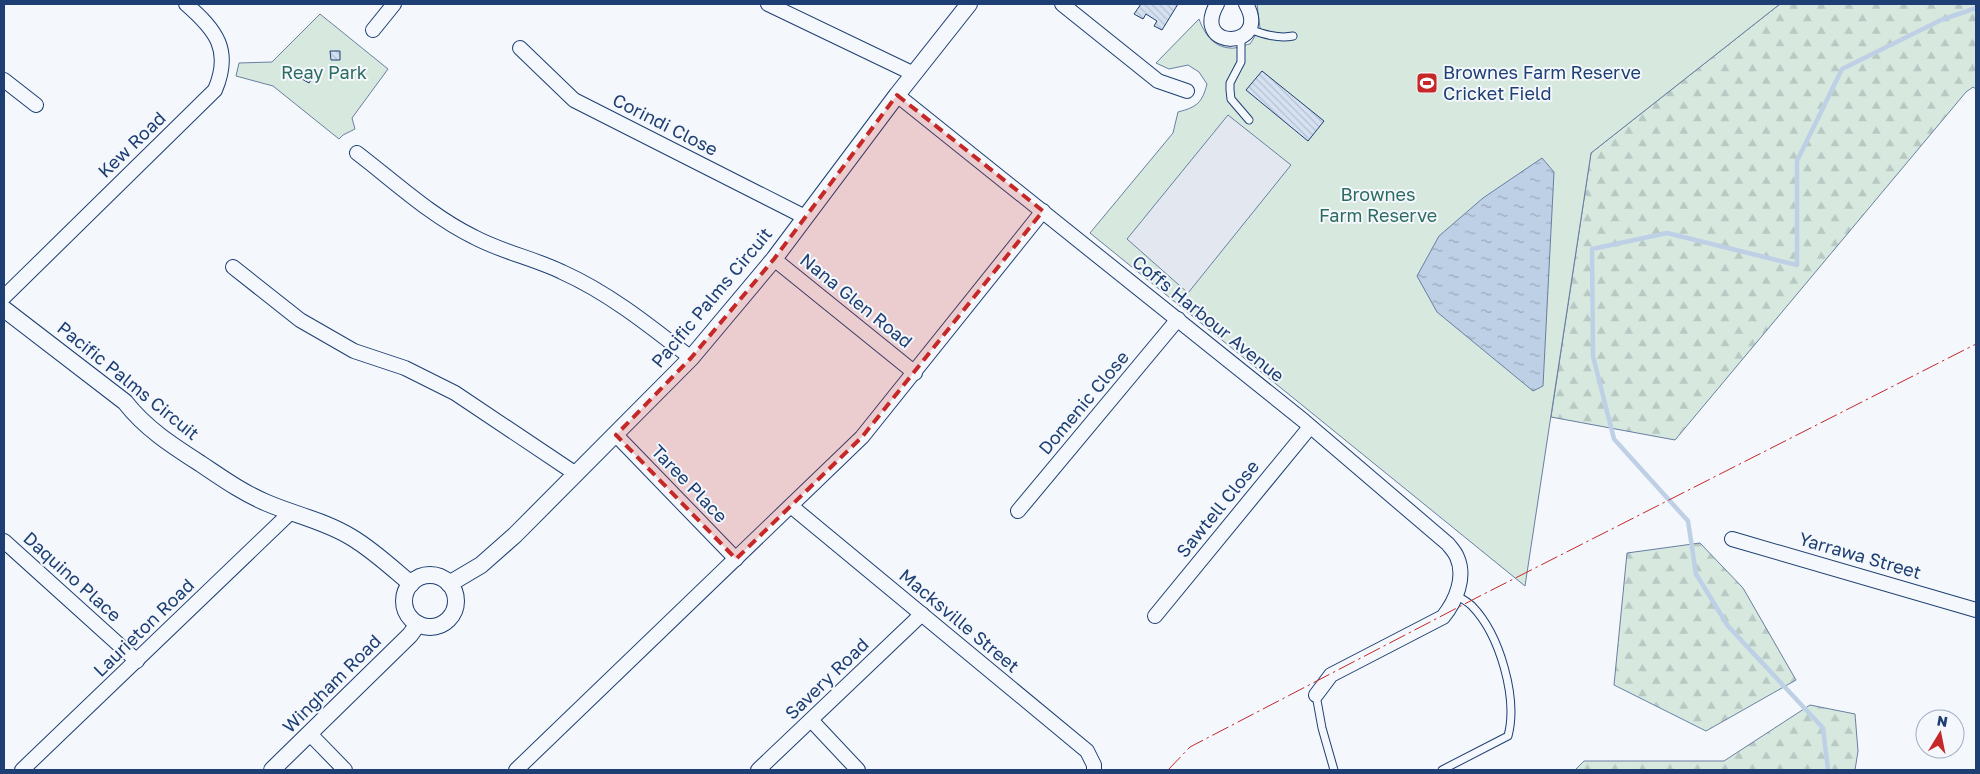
<svg xmlns="http://www.w3.org/2000/svg" width="1980" height="774" font-family="'Golos Text',sans-serif">
  <style>
    .forest { fill: url(#forest-firs); stroke: #687fa3 }
    .park { fill: #d7e8df; stroke: #687fa3 }
    .parking { fill: #e3e8f0; stroke: #687fa3 }
    .water { fill: url(#water-ripples); stroke: #687fa3 }
    .lines { fill: none; stroke-linecap: round; stroke-linejoin: round }
    .stream { stroke: #bed0e5; stroke-width: 4.5 }
    .building { fill: url(#building-back-hatch); stroke: #1d3f73 }
    .service-casing { stroke: #1d3f73; stroke-width: 9 }
    .minor-casing { stroke: #1d3f73; stroke-width: 16 }
    .tertiary-casing { stroke: #1d3f73; stroke-width: 18 }
    .service { stroke: #f4f7fb; stroke-width: 7 }
    .minor { stroke: #f4f7fb; stroke-width: 14 }
    .tertiary { stroke: #f4f7fb; stroke-width: 16 }
    .power { stroke: #c62828; stroke-width: 1; stroke-dasharray: 18 4 2.5 4; stroke-linecap: butt }
    .marked { fill: #c62828; fill-opacity: 0.2; stroke: #c62828; stroke-width: 4; stroke-dasharray: 10 6; stroke-linejoin: round }
    .labels { text-anchor: middle; stroke-width: 4; stroke-linejoin: round; paint-order: stroke }
    .park-label { font-size: 18px; fill: #2c6c60; stroke: #f4f7fb }
    .poi-label { font-size: 18px; fill: #1d3f73; stroke: #f4f7fb; text-anchor: start }
    .street-label { font-size: 18px; fill: #1d3f73; stroke: #f4f7fb }
  </style>
  <defs>
    <pattern id="forest-firs" width="22" height="20" patternUnits="userSpaceOnUse" patternTransform="scale(1.25)"><rect width="22" height="20" fill="#d7e8df"/><path d="M5 1l3.5 6h-7zM16 11l3.5 6h-7z" fill="#b8c8c3"/></pattern>
    <pattern id="water-ripples" width="26" height="14" patternUnits="userSpaceOnUse" patternTransform="scale(1.25)"><rect width="26" height="14" fill="#bed0e5"/><path d="M2 4q2-2 4 0t4 0M15 11q2-2 4 0t4 0" fill="none" stroke="#9aaabe"/></pattern>
    <pattern id="building-back-hatch" width="6" height="6" patternUnits="userSpaceOnUse" patternTransform="scale(1.25)"><rect width="6" height="6" fill="#d5e0f0"/><path d="M-1 5l2 2M0 0l6 6M5-1l2 2" fill="none" stroke="#b6c1d1"/></pattern>
  </defs>
  <rect width="100%" height="100%" fill="#f4f7fb"/>
  <g class="forest">
    <path d="M1780 4H1976V89L1973 87 1966 92 1675 440 1551 417 1591 153Z"/>
    <path d="M1700 543 1743 588 1796 680 1706 731 1614 685 1627 553Z"/>
    <path d="M1810 705 1855 714 1858 751 1855 770H1575L1584 761H1724Z"/>
  </g>
  <g class="park">
    <path d="M1257 4H1780L1591 153 1525 586 1090 233 1173 133 1178 112C1197 107 1202 103 1207 84L1199 72 1188 65 1169 69 1156 63 1199 19C1204 33 1213 47 1230 48 1236 49 1244 45 1250 44L1260 28Z"/>
    <path d="M320 14 388 69 352 118 355 129 343 135 339 139 273 86 236 76 239 63 272 62Z"/>
  </g>
  <path class="parking" d="M1228 115 1291 165 1188 293 1127 239Z"/>
  <path class="water" d="M1542 158 1554 172 1543 386 1533 391 1437 312 1417 276 1439 236 1483 198Z"/>
  <g class="lines">
    <path class="stream" d="M1828 770 1823 728 1728 626 1696 574 1688 521 1614 439 1593 356 1592 249 1667 233 1797 265V161L1842 69 1941 20 1976 8"/>
  </g>
  <g class="building">
    <path d="M1141 4H1178L1162 30 1154 26 1157 21 1146 14 1143 19 1134 14Z"/>
    <path d="M330 51H340V60H331Z"/>
    <path d="M307 70 314 75 309 83 302 79Z"/>
    <path d="M1262 71 1324 121 1308 141 1246 90Z"/>
  </g>
  <g class="lines">
    <g class="service-casing">
      <g id="service">
        <path d="M1249 29C1263 34 1278 39 1293 36"/>
        <path d="M1241 38V62L1230 83V90L1231 99 1249 120"/>
        <path d="M1316 695 1322 728 1334 770"/>
        <path d="M1442 770 1508 736C1518 698 1500 635 1472 606 1468 602 1461 598 1456 595"/>
      </g>
    </g>
    <g class="minor-casing">
      <g id="minor">
        <path d="M768 4 914 74"/>
        <path d="M1062 4 1158 81 1187 91"/>
        <path d="M1217 4C1190 51 1272 50 1246 4"/>
        <path d="M373 30 394 4"/>
        <path d="M520 48 574 100 805 217"/>
        <path d="M4 80 36 105"/>
        <path d="M897 95 1304 421 1448 544C1451 548 1455 552 1457 557 1466 577 1456 601 1443 617L1331 675 1316 695"/>
        <path d="M357 153C395 182 431 216 474 237 502 252 533 258 562 272 609 293 650 326 691 358"/>
        <path d="M774 259 915 373"/>
        <path d="M233 267 300 320 354 351 405 368 455 393 576 474"/>
        <path d="M4 297 215 90C232 50 216 30 186 4"/>
        <path d="M616 435 736 559"/>
        <path d="M791 506 1087 751 1094 765V770"/>
        <path d="M1018 511 1178 319"/>
        <path d="M1732 539 1976 610"/>
        <path d="M4 541 137 661"/>
        <path d="M1155 616 1310 427"/>
        <path d="M811 720 858 770"/>
        <path d="M310 734 345 770"/>
        <path d="M22 770 291 512"/>
        <path d="M516 770 862 437 1043 211"/>
        <path d="M758 770 922 614"/>
      </g>
    </g>
    <g class="tertiary-casing">
      <g id="tertiary">
        <path d="M4 309 125 402C146 429 173 446 201 464 222 478 243 493 267 503 295 515 325 521 351 537 373 550 392 568 411 584"/>
        <circle cx="430" cy="601" r="26"/>
        <path d="M449 584 481 565 515 535 691 358 774 259 897 95 969 4"/>
        <path d="M272 770 410 635 418 624"/>
      </g>
    </g>
    <use href="#service" class="service"/>
    <use href="#minor" class="minor"/>
    <use href="#tertiary" class="tertiary"/>
    <path class="power" d="M1168 770 1190 747 1478 597 1976 344"/>
  </g>
  <path class="marked" d="M897 95 1043 211 862 437 736 559 616 435 691 358 774 259Z"/>
  <defs>
    <g id="stadium-square" transform="scale(1.125)"><rect x="-9" y="-9" width="18" height="18" rx="4" fill="#c62828" stroke="#f4f7fb"/><path d="M0-5a6.5 5 0 1 0 0 10a6.5 5 0 1 0 0-10ZM-3.5-1.8h7v3.6h-7Z" fill="#fff"/></g>
  </defs>
  <g fill-rule="evenodd">
    <use href="#stadium-square" x="1427" y="83"/>
  </g>
  <g class="labels">
    <g class="park-label">
      <text x="324" y="79">Reay Park</text>
      <text x="1378" y="201">Brownes<tspan x="1378" dy="21">Farm Reserve</tspan></text>
    </g>
    <g class="poi-label">
      <text x="1443" y="79">Brownes Farm Reserve<tspan x="1443" dy="21">Cricket Field</tspan></text>
    </g>
    <g class="street-label">
      <text transform="translate(665 125) rotate(27)" y="6">Corindi Close</text>
      <text transform="translate(132 145) rotate(-44)" y="6">Kew Road</text>
      <text transform="translate(712 298) rotate(-50)" y="6">Pacific Palms Circuit</text>
      <text transform="translate(856 301) rotate(39)" y="6">Nana Glen Road</text>
      <text transform="translate(1208 319) rotate(39)" y="6">Coffs Harbour Avenue</text>
      <text transform="translate(128 381) rotate(39)" y="6">Pacific Palms Circuit</text>
      <text transform="translate(1084 403) rotate(-50)" y="6">Domenic Close</text>
      <text transform="translate(689 484) rotate(46)" y="6">Taree Place</text>
      <text transform="translate(1218 509) rotate(-51)" y="6">Sawtell Close</text>
      <text transform="translate(1860 556) rotate(16)" y="6">Yarrawa Street</text>
      <text transform="translate(72 577) rotate(42)" y="6">Daquino Place</text>
      <text transform="translate(959 621) rotate(40)" y="6">Macksville Street</text>
      <text transform="translate(144 628) rotate(-44)" y="6">Laurieton Road</text>
      <text transform="translate(827 679) rotate(-44)" y="6">Savery Road</text>
      <text transform="translate(332 684) rotate(-45)" y="6">Wingham Road</text>
    </g>
  </g>
  <rect width="1980" height="774" fill="none" stroke="#1d3f73" stroke-width="10"/>
  <g transform="translate(1940 734) rotate(10)"><circle r="24" fill="#f4f7fb" stroke="#9eadc5"/>
  <path d="M0-4L9 19L0 12L-9 19Z" fill="#c62828"/>
  <text y="-8" font-size="14" font-weight="bold" text-anchor="middle" fill="#1d3f73">N</text>
  </g>
</svg>
